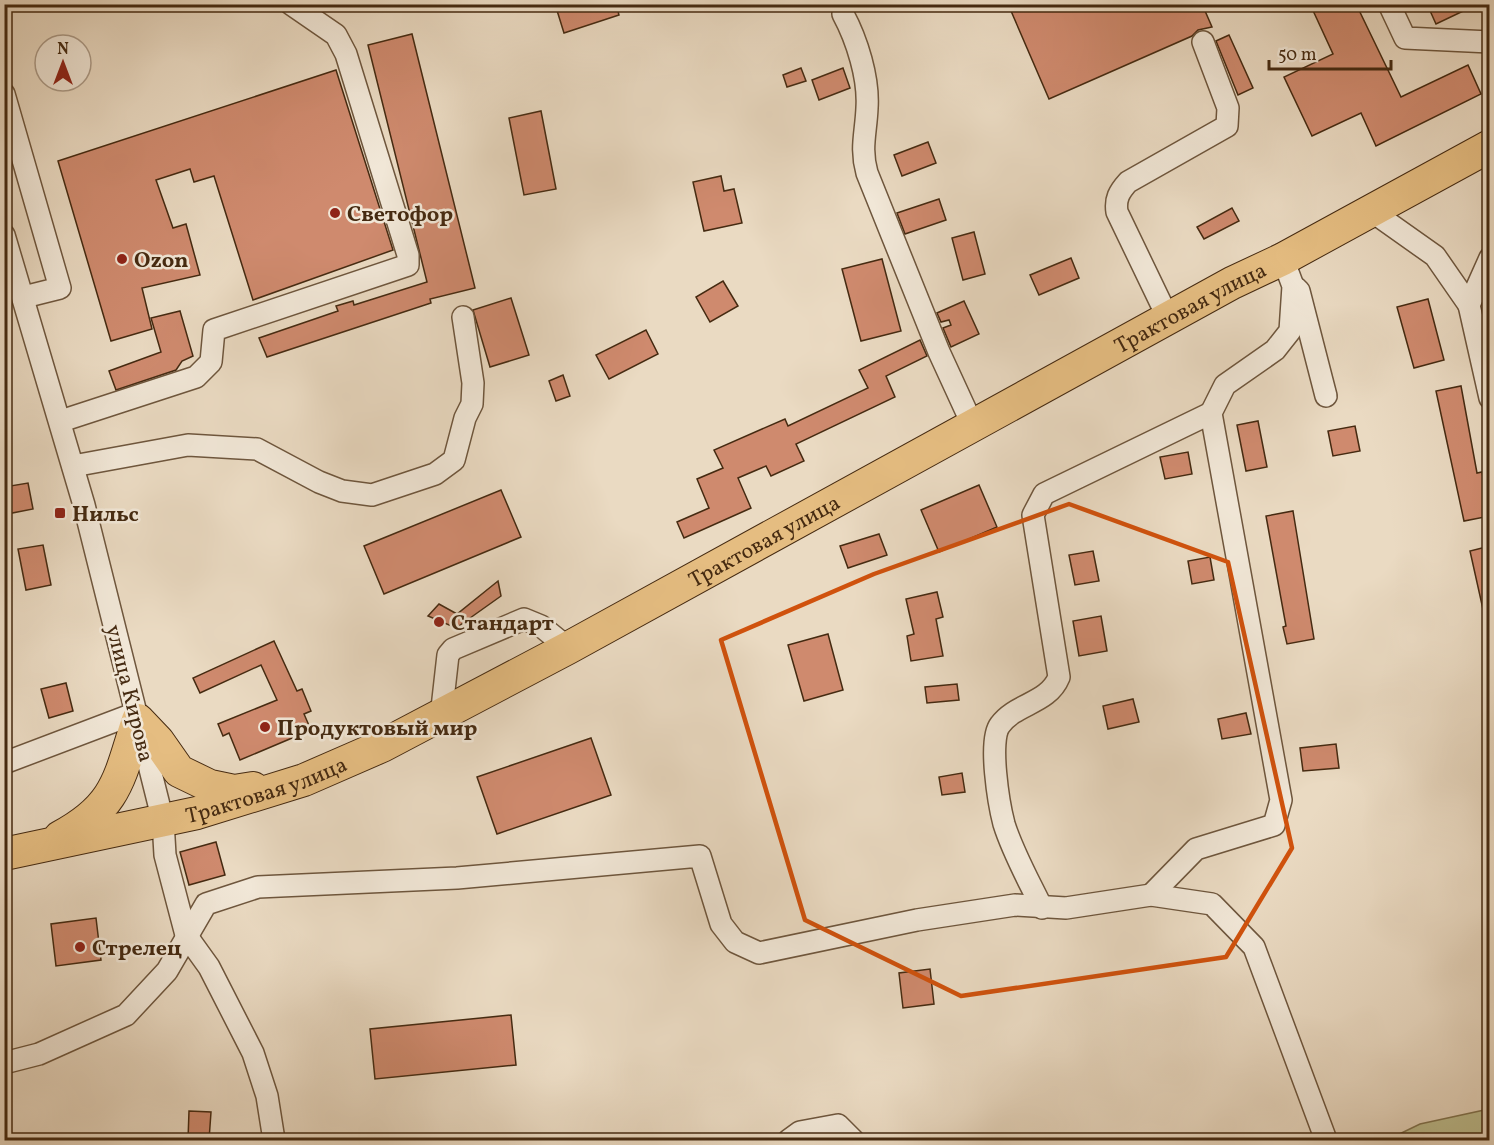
<svg xmlns="http://www.w3.org/2000/svg" width="1494" height="1145" font-family="Vollkorn,serif">
  <style>
    .green { fill: #bdbe8f; stroke: #817450; stroke-width: 1.5 }
    .building { fill: #cf8a6e; stroke: #452a11; stroke-width: 1.5 }
    .lines { fill: none; stroke-linecap: round; stroke-linejoin: round }
    .minor-casing { stroke: #6e563d; stroke-width: 24 }
    .highway-casing { stroke: #452a11; stroke-width: 34 }
    .minor { stroke: #f1e7d7; stroke-width: 21 }
    .highway { stroke: #e5bd81; stroke-width: 32 }
    .marked { fill: none; stroke: #d0520d; stroke-width: 4.5; stroke-linejoin: round }
    .poi-dot { fill: #8f2418; stroke: #f1e7d7; stroke-width: 2 }
    .labels { text-anchor: middle; stroke-width: 5; stroke-linejoin: round; paint-order: stroke }
    .poi-label { font-size: 22px; font-weight: bold; fill: #452a11; stroke: #f1e7d7; text-anchor: start }
    .street-label { font-size: 22px; fill: #452a11; stroke: #f1e7d7 }
  </style>
  <rect width="100%" height="100%" fill="#eadac2"/>
  <filter id="stains"><feTurbulence type="fractalNoise" baseFrequency=".00333" numOctaves="4"/><feColorMatrix values="0 0 0 0 .2 0 0 0 0 .09 0 0 0 0 .02 0 0 0 .5 -.17"/></filter>
  <radialGradient id="worn" r=".72"><stop offset=".6" stop-color="#630" stop-opacity="0"/><stop offset="1" stop-color="#630" stop-opacity=".3"/></radialGradient>
  <path class="green" d="M1489 1109V1140H1387L1420 1124Z"/>
  <g class="building">
    <path d="M555 4H616L619 15 564 33Z"/>
    <path d="M1008 4H1202L1212 27 1198 30 1192 36 1049 99Z"/>
    <path d="M1310 4H1356L1401 97 1468 65 1481 94 1376 146 1361 113 1312 136 1284 77 1333 54Z"/>
    <path d="M1427 4H1478L1436 24Z"/>
    <path d="M412 34 475 288 430 299 431 303 267 357 259 338 338 311 336 306 353 301 354 305 427 282 368 45Z"/>
    <path d="M1229 35 1253 88 1238 95 1216 41Z"/>
    <path d="M801 68 806 81 787 87 783 75Z"/>
    <path d="M843 68 850 88 819 100 812 80Z"/>
    <path d="M336 70 393 250 253 300 214 176 194 182 190 169 156 180 173 228 186 224 200 275 142 288 152 329 111 341 58 161Z"/>
    <path d="M541 111 556 189 524 195 509 118Z"/>
    <path d="M928 142 936 163 902 176 894 155Z"/>
    <path d="M721 176 724 191 734 189 742 223 704 231 693 182Z"/>
    <path d="M939 199 946 220 905 234 897 213Z"/>
    <path d="M1232 208 1239 221 1204 239 1197 227Z"/>
    <path d="M974 232 985 274 963 280 952 238Z"/>
    <path d="M1071 258 1079 278 1039 295 1030 275Z"/>
    <path d="M882 259 901 331 861 341 842 269Z"/>
    <path d="M723 281 738 306 710 322 696 297Z"/>
    <path d="M511 298 529 355 490 367 473 310Z"/>
    <path d="M1428 299 1444 360 1414 368 1397 307Z"/>
    <path d="M964 301 979 334 951 347 943 328 951 325 949 320 941 322 937 313Z"/>
    <path d="M180 311 193 356 182 361 176 370 116 390 109 371 161 352 151 318Z"/>
    <path d="M646 330 658 354 609 379 596 355Z"/>
    <path d="M920 340 927 356 886 376 895 397 796 444 804 461 771 476 766 466 738 478 751 508 684 538 677 522 709 508 697 479 723 468 714 450 785 419 788 426 868 388 859 370Z"/>
    <path d="M563 375 570 396 556 401 549 381Z"/>
    <path d="M1461 386 1477 473 1482 472 1490 513V516L1464 521 1436 391Z"/>
    <path d="M1258 421 1267 467 1246 471 1237 425Z"/>
    <path d="M1355 426 1360 451 1333 456 1328 431Z"/>
    <path d="M1188 452 1192 474 1165 479 1160 457Z"/>
    <path d="M28 483 33 509 7 514 4 487Z"/>
    <path d="M979 485 997 527 939 552 921 510Z"/>
    <path d="M501 490 521 537 384 594 364 546Z"/>
    <path d="M1293 511 1314 639 1287 644 1283 627 1286 626 1266 516Z"/>
    <path d="M879 534 887 555 848 568 840 546Z"/>
    <path d="M43 545 51 585 26 590 18 549Z"/>
    <path d="M1490 546V613L1484 614 1470 551Z"/>
    <path d="M1093 551 1099 581 1075 585 1069 555Z"/>
    <path d="M1210 557 1214 580 1192 584 1188 561Z"/>
    <path d="M498 581 501 596 456 628 428 616 439 604 457 614Z"/>
    <path d="M937 592 943 617 936 619 943 656 911 661 907 636 914 634 906 599Z"/>
    <path d="M1101 616 1107 651 1079 656 1073 621Z"/>
    <path d="M828 634 843 690 804 701 788 645Z"/>
    <path d="M274 641 297 691 302 689 311 711 304 714 311 730 240 760 229 733 223 736 218 724 277 700 261 665 200 693 193 678Z"/>
    <path d="M66 683 73 711 49 718 41 689Z"/>
    <path d="M957 684 959 700 927 703 925 687Z"/>
    <path d="M1133 699 1139 722 1108 729 1103 706Z"/>
    <path d="M1246 713 1251 734 1222 739 1218 719Z"/>
    <path d="M591 738 611 795 497 834 477 777Z"/>
    <path d="M1336 744 1339 768 1303 771 1300 748Z"/>
    <path d="M962 773 965 792 942 795 939 777Z"/>
    <path d="M216 842 225 875 189 885 180 852Z"/>
    <path d="M96 918 101 960 56 966 51 924Z"/>
    <path d="M930 969 934 1004 903 1008 899 973Z"/>
    <path d="M511 1015 516 1065 375 1079 370 1029Z"/>
    <path d="M189 1111 211 1112 209 1140H188Z"/>
  </g>
  <g class="lines">
    <g class="minor-casing">
      <g id="minor">
        <path d="M1389 4 1405 38 1490 42"/>
        <path d="M843 14C857 40 869 78 867 108 866 133 860 148 867 173L939 352 973 426"/>
        <path d="M4 94 60 288 24 297"/>
        <path d="M1370 210 1435 256 1469 305"/>
        <path d="M4 235 84 505 163 821 165 855 186 935 209 967 253 1053 267 1096 274 1140"/>
        <path d="M1490 258 1469 305 1490 398"/>
        <path d="M1296 288 1299 291 1326 396"/>
        <path d="M1168 318 1117 212C1115 199 1119 192 1128 182L1227 126 1228 108 1203 42"/>
        <path d="M61 421 196 377 211 362 214 330 408 265V255L346 54 336 35 291 4"/>
        <path d="M73 466 188 445 257 449 319 482 342 491 372 495 435 474 454 460 465 418 472 404 473 383 463 317"/>
        <path d="M441 717 448 655 453 649 524 619 541 626 568 648"/>
        <path d="M4 763 136 713"/>
        <path d="M1151 895 1196 849 1274 825 1281 800 1211 413 1225 385 1275 350 1290 331 1293 286 1283 259"/>
        <path d="M1042 908C1029 881 1013 853 1004 824 999 805 988 740 1000 725 1016 703 1048 704 1059 677L1033 515 1044 494 1211 413"/>
        <path d="M4 1063 39 1054 126 1015 167 971 206 904 258 887 457 878 700 856 721 924 735 942 759 953 917 920 1015 905 1066 908 1151 895 1212 904 1254 947 1326 1140"/>
        <path d="M789 1140 800 1132 838 1125 853 1140"/>
      </g>
    </g>
    <g class="highway-casing">
      <g id="highway">
        <path d="M60 837C118 806 119 778 138 720L158 741 179 771 210 786 234 791 253 788"/>
        <path id="s1" d="M4 854 197 813 304 780 382 746 568 648 1232 283 1283 259 1490 146"/>
      </g>
    </g>
    <use href="#minor" class="minor"/>
    <use href="#highway" class="highway"/>
  </g>
  <path class="marked" d="M1069 504 1228 562 1292 848 1226 957 961 996 805 920 721 640 874 574Z"/>
  <g class="poi-dot">
    <circle cx="335" cy="213" r="6"/>
    <circle cx="122" cy="259" r="6"/>
    <rect x="54" y="507" width="12" height="12" rx="3"/>
    <circle cx="439" cy="622" r="6"/>
    <circle cx="265" cy="727" r="6"/>
    <circle cx="80" cy="947" r="6"/>
  </g>
  <g class="labels">
    <g class="poi-label">
      <text x="347" y="221">Светофор</text>
      <text x="134" y="267">Ozon</text>
      <text x="72" y="521">Нильс</text>
      <text x="451" y="630">Стандарт</text>
      <text x="277" y="735">Продуктовый мир</text>
      <text x="92" y="955">Стрелец</text>
    </g>
    <g class="street-label">
      <text dy="8" stroke="none"><textPath href="#s1" startOffset="1314">Трактовая улица</textPath></text>
      <text dy="8" stroke="none"><textPath href="#s1" startOffset="828">Трактовая улица</textPath></text>
      <text transform="translate(131 693) rotate(76)" y="8">улица Кирова</text>
      <text dy="8" stroke="none"><textPath href="#s1" startOffset="270">Трактовая улица</textPath></text>
    </g>
  </g>
  <rect width="1494" height="1145" fill="none" stroke="#eadac2" stroke-width="24"/>
  <rect x="6" y="6" width="1482" height="1133" fill="none" stroke="#452a11" stroke-width="3"/>
  <rect x="12" y="12" width="1470" height="1121" fill="none" stroke="#452a11" stroke-width="1.5"/>
  <g transform="translate(63 63)"><circle r="28" fill="#f1e7d7" stroke="#ac9b88" stroke-width="1.5"/>
  <path d="M0-4.5L10 22L0 15L-10 22Z" fill="#8f2418"/>
  <text y="-9" font-size="16" font-weight="bold" text-anchor="middle" fill="#452a11">N</text>
  </g>
  <path d="M1269 60v9h122v-9" fill="none" stroke="#452a11" stroke-width="3"/>
  <text x="1278" y="60" font-size="18" fill="#452a11" stroke="#f1e7d7" stroke-width="4.5" paint-order="stroke">50 m</text>
  <rect width="100%" height="100%" filter="url(#stains)"/>
  <rect width="100%" height="100%" fill="url(#worn)"/>
</svg>
